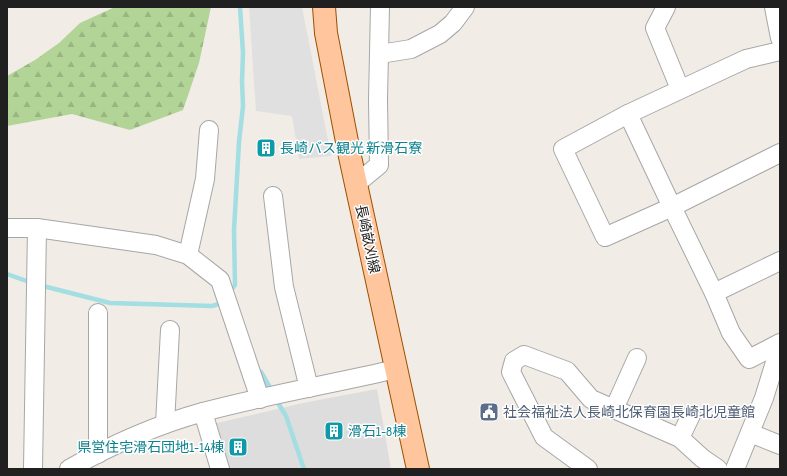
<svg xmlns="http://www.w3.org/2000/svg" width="787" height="476" font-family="'Sofia Sans Condensed','Noto Sans JP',sans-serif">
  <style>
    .residential { fill: #dedddd }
    .forest { fill: url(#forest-firs) }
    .parking { fill: #e0e0e0 }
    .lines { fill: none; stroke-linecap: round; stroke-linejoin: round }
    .stream { stroke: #a3dee2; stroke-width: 4.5 }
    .minor-casing { stroke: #a7a7a7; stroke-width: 20 }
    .major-casing { stroke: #9c5000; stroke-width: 24 }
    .minor { stroke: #fff; stroke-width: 18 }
    .major { stroke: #ffc69d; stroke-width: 22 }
    .labels { text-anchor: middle; stroke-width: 3; stroke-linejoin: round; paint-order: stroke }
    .culture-label { font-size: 14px; fill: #0d838f; stroke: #fff; text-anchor: start }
    .street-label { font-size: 14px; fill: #202020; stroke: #fff }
    .service-label { font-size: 14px; fill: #4e5e75; stroke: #fff; text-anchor: start }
  </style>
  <defs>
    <pattern id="forest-firs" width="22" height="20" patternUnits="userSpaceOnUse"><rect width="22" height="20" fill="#b2d497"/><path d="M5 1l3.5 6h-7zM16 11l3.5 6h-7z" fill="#99b682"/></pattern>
  </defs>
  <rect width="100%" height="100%" fill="#f1ece6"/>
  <path class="residential" d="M377 389 391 469H225L213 424 303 403Z"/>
  <path class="forest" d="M115 7H211L199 63 183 110 130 130 72 114 7 126V76L35 60 59 43 80 23Z"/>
  <path class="parking" d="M249 7H302L331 156 299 159 292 116 256 111Z"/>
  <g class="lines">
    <g class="stream">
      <path d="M7 274 32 283"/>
      <path d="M39 285 110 303 212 306 222 303"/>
      <path d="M229 293 235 285 234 230 239 142 243 106 242 81 243 53 240 7"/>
      <path d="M261 372 272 391"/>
      <path d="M275 398 286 416 304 469"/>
    </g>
    <g class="minor-casing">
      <g id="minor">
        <path d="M666 7 655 28 680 89"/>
        <path d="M774 7 780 38"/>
        <path d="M780 51 746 59 628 114 672 207 714 293 731 333 749 359 780 343"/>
        <path d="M380 54 411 49 440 34 453 23 465 7"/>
        <path d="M628 114 563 149 605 237 672 207 780 153"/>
        <path d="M356 184 379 165 378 99 380 7"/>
        <path d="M273 196 284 287 309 388"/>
        <path d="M7 228H37L156 245 188 255 220 280 260 399"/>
        <path d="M188 255 205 179 209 130"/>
        <path d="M714 293 780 261"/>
        <path d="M614 409 637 358"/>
        <path d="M203 412 220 469"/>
        <path d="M165 424 170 330"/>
        <path d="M750 433 780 445"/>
        <path d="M680 438 691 415"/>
        <path d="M98 454V313"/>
        <path d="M33 469 37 228"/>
        <path d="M69 469C111 445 156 425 203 412 266 395 332 384 396 369"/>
        <path d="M588 469 544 437 511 372 514 361 524 355 567 371 591 399 680 438 702 458 718 469"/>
        <path d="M735 469 764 398 780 346"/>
      </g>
    </g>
    <g class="major-casing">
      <path id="major" d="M324 7 326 33 349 152 418 469"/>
    </g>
    <use href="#minor" class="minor"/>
    <use href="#major" class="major"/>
  </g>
  <defs>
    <g id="building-square" transform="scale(1)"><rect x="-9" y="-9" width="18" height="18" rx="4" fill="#0f9aa8" stroke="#fff"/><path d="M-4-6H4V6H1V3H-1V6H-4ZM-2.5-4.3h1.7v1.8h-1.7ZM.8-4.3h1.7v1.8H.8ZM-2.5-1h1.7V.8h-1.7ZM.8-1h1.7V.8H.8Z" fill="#fff"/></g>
    <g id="civic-square" transform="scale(1)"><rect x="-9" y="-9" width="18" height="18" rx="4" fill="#5c6f8a" stroke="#fff"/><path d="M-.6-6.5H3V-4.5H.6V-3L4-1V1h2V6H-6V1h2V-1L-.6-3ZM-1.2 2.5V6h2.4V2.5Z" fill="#fff"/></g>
  </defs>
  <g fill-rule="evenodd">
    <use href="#building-square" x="266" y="148"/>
    <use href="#civic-square" x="489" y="412"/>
    <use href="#building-square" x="334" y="431"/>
    <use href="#building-square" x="238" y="447"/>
  </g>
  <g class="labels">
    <g class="culture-label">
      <text x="280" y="153">長崎バス観光 新滑石寮</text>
      <text x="348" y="436">滑石1-8棟</text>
      <text x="224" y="452" text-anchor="end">県営住宅滑石団地1-14棟</text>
    </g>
    <g class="street-label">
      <text transform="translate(368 239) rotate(78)" y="5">長崎畝刈線</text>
    </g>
    <g class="service-label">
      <text x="503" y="417">社会福祉法人長崎北保育園長崎北児童館</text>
    </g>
  </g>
  <rect width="787" height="476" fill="none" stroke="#202020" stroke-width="16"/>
</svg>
